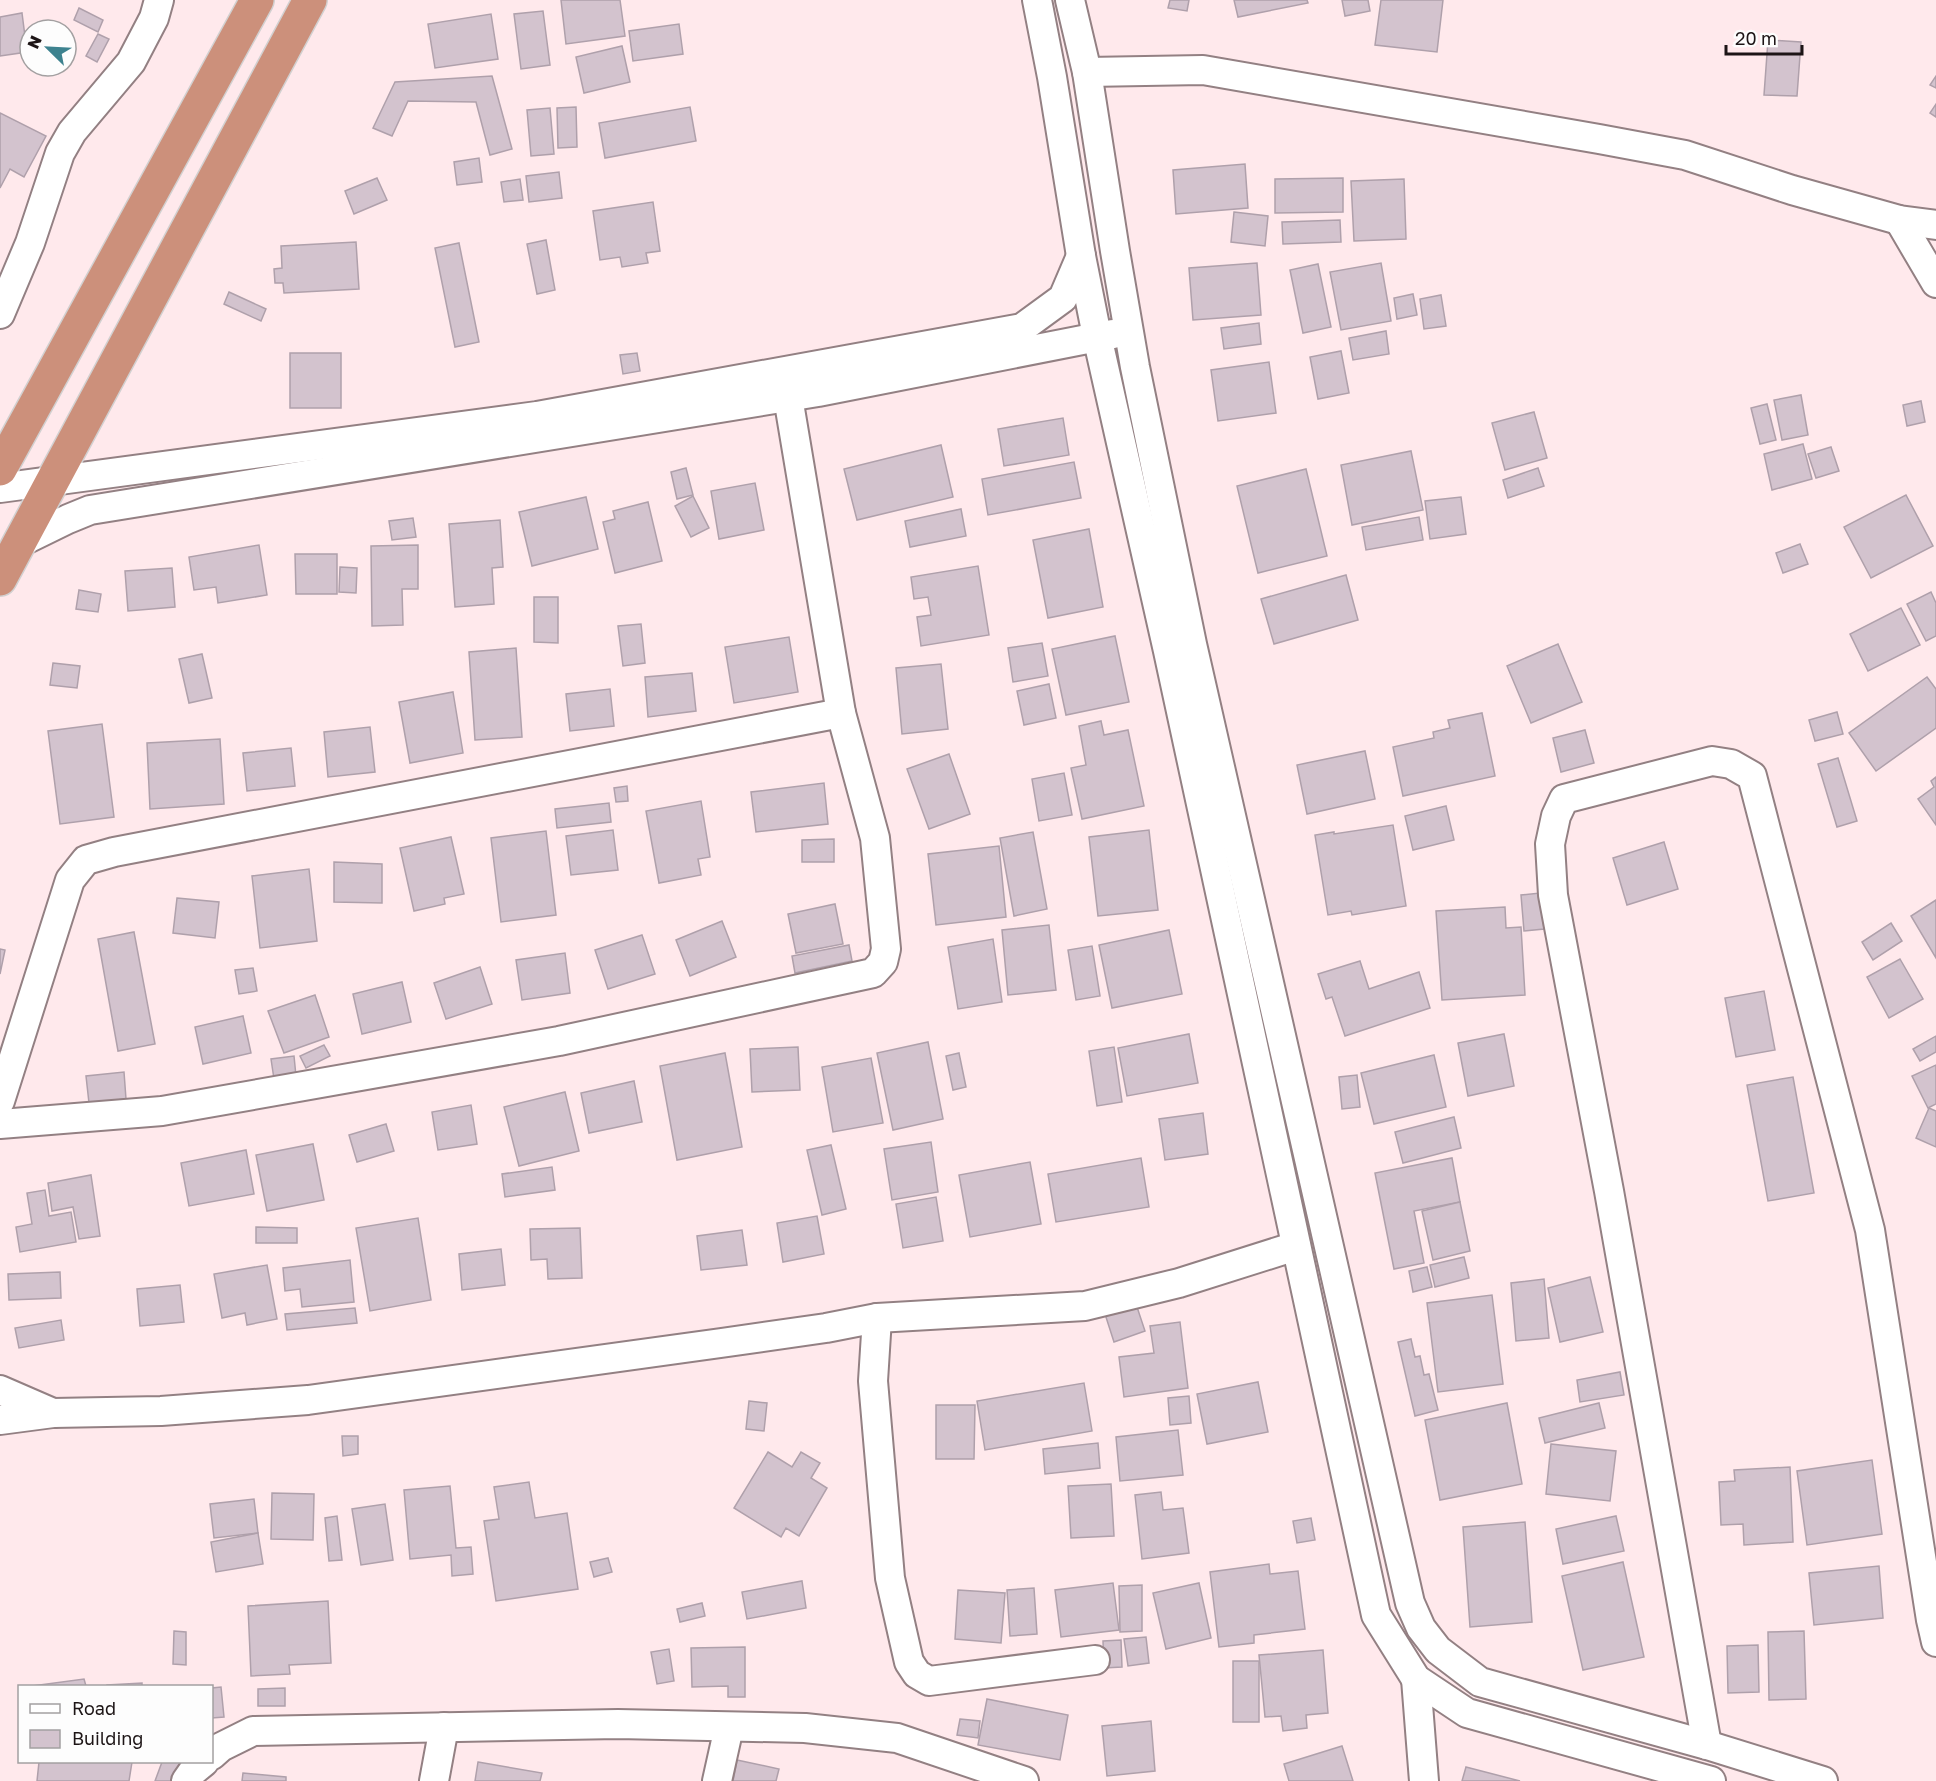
<svg xmlns="http://www.w3.org/2000/svg" width="1936" height="1781" font-family="'Golos Text',sans-serif">
  <style>
    .building { fill: #d3c3ce; stroke: #afa0ab; stroke-width: 1.5 }
    .lines { fill: none; stroke-linecap: round; stroke-linejoin: round }
    .minor-casing { stroke: #938083; stroke-width: 32 }
    .trunk-casing { stroke: #d2d0d0; stroke-width: 36 }
    .minor { stroke: #fff; stroke-width: 28 }
    .trunk { stroke: #cc907b; stroke-width: 33 }
  </style>
  <rect width="100%" height="100%" fill="#ffe9ec"/>
  <g class="building">
    <path d="M561 0H620L625 36 566 44Z"/>
    <path d="M1170 0H1189L1187 11 1168 8Z"/>
    <path d="M1234 0H1307L1308 3 1238 17Z"/>
    <path d="M1342 0H1368L1370 11 1345 16Z"/>
    <path d="M1381 0H1443L1437 52 1375 45Z"/>
    <path d="M79 8 103 20 98 32 74 20Z"/>
    <path d="M543 11 550 65 521 69 514 14Z"/>
    <path d="M22 13 27 52 0 56V17Z"/>
    <path d="M491 14 498 59 435 68 428 24Z"/>
    <path d="M679 24 683 54 633 61 629 31Z"/>
    <path d="M98 34 109 39 97 62 86 56Z"/>
    <path d="M1768 40 1801 42 1797 96 1764 95Z"/>
    <path d="M622 46 630 82 584 93 576 57Z"/>
    <path d="M492 76 512 149 490 155 476 102 408 101 392 136 373 128 395 82Z"/>
    <path d="M1936 76V88L1930 85Z"/>
    <path d="M1936 104V117L1930 113Z"/>
    <path d="M576 107 577 147 558 148 557 108Z"/>
    <path d="M690 107 696 141 605 158 599 123Z"/>
    <path d="M550 108 554 154 531 156 527 110Z"/>
    <path d="M0 113 46 136 24 177 10 169 0 188Z"/>
    <path d="M479 158 482 182 457 185 454 162Z"/>
    <path d="M1245 164 1248 208 1176 214 1173 170Z"/>
    <path d="M559 172 562 198 529 202 526 176Z"/>
    <path d="M377 178 387 200 354 214 345 191Z"/>
    <path d="M1343 178V212L1275 213V179Z"/>
    <path d="M520 179 523 200 504 202 501 182Z"/>
    <path d="M1404 179 1406 239 1354 241 1351 181Z"/>
    <path d="M653 202 660 251 646 253 648 263 622 267 620 257 600 260 593 211Z"/>
    <path d="M1234 212 1268 216 1265 246 1231 242Z"/>
    <path d="M1340 220 1341 242 1283 244 1282 222Z"/>
    <path d="M546 240 555 290 537 294 527 244Z"/>
    <path d="M356 242 359 289 284 293 283 283H275L274 269 282 268 281 246Z"/>
    <path d="M459 243 479 342 455 347 435 248Z"/>
    <path d="M1257 263 1261 315 1193 320 1189 268Z"/>
    <path d="M1381 263 1391 321 1341 330 1330 272Z"/>
    <path d="M1318 264 1331 327 1303 333 1290 270Z"/>
    <path d="M229 292 266 309 261 321 224 304Z"/>
    <path d="M1413 294 1417 315 1397 319 1394 298Z"/>
    <path d="M1441 295 1446 326 1424 329 1420 299Z"/>
    <path d="M1259 323 1261 344 1224 349 1221 328Z"/>
    <path d="M1386 331 1389 354 1353 360 1349 338Z"/>
    <path d="M1341 351 1349 393 1318 399 1310 357Z"/>
    <rect x="290" y="353" width="51" height="55"/>
    <path d="M637 353 640 371 623 374 620 355Z"/>
    <path d="M1269 362 1276 413 1218 421 1211 370Z"/>
    <path d="M1801 395 1808 435 1782 440 1774 400Z"/>
    <path d="M1921 401 1925 422 1907 426 1903 405Z"/>
    <path d="M1767 404 1776 440 1760 444 1751 408Z"/>
    <path d="M1534 412 1547 458 1505 470 1492 423Z"/>
    <path d="M1063 418 1069 455 1004 466 998 429Z"/>
    <path d="M1803 444 1812 479 1772 490 1764 454Z"/>
    <path d="M941 445 953 497 857 520 844 469Z"/>
    <path d="M1831 447 1839 471 1816 478 1808 454Z"/>
    <path d="M1411 451 1423 510 1352 525 1341 465Z"/>
    <path d="M1074 462 1081 498 988 515 982 479Z"/>
    <path d="M686 468 693 495 677 499 671 472Z"/>
    <path d="M1538 468 1544 486 1508 498 1503 480Z"/>
    <path d="M1306 469 1327 556 1258 573 1237 486Z"/>
    <path d="M755 483 764 530 719 539 711 491Z"/>
    <path d="M1906 495 1933 546 1871 578 1844 527Z"/>
    <path d="M693 496 709 528 691 537 675 506Z"/>
    <path d="M586 497 598 549 532 566 519 512Z"/>
    <path d="M1461 497 1466 534 1430 539 1425 501Z"/>
    <path d="M648 502 662 561 615 573 603 522 615 519 613 511Z"/>
    <path d="M961 509 966 536 910 547 905 521Z"/>
    <path d="M1419 517 1423 540 1366 550 1362 527Z"/>
    <path d="M413 518 416 537 392 540 389 521Z"/>
    <path d="M500 520 503 567 492 568 494 604 455 607 449 524Z"/>
    <path d="M1089 529 1103 607 1048 618 1033 540Z"/>
    <path d="M1800 544 1808 564 1783 573 1776 553Z"/>
    <path d="M259 545 267 595 218 603 216 587 194 590 189 557Z"/>
    <path d="M418 545V589H402L403 625 372 626 371 546Z"/>
    <path d="M295 554H337V594H296Z"/>
    <path d="M978 566 989 635 921 646 917 617 931 615 928 597 914 599 911 577Z"/>
    <path d="M340 567 357 568 356 593 339 592Z"/>
    <path d="M172 568 175 607 128 611 125 571Z"/>
    <path d="M1346 575 1358 620 1274 644 1261 599Z"/>
    <path d="M79 590 101 594 98 612 76 609Z"/>
    <path d="M1931 592 1936 603V636L1926 641 1907 604Z"/>
    <path d="M534 597H558V643L534 642Z"/>
    <path d="M1901 608 1920 645 1868 671 1850 634Z"/>
    <path d="M641 624 645 663 623 666 618 626Z"/>
    <path d="M1115 636 1129 702 1066 715 1052 649Z"/>
    <path d="M789 637 798 692 734 703 725 647Z"/>
    <path d="M1042 643 1048 676 1013 682 1008 648Z"/>
    <path d="M1558 644 1582 702 1531 723 1507 666Z"/>
    <path d="M516 648 522 737 475 740 469 652Z"/>
    <path d="M202 654 212 698 189 703 179 659Z"/>
    <path d="M53 663 80 666 77 688 50 685Z"/>
    <path d="M941 664 948 729 902 734 896 668Z"/>
    <path d="M692 673 696 711 648 717 645 677Z"/>
    <path d="M1927 677 1936 689V728L1876 771 1849 733Z"/>
    <path d="M1049 684 1056 718 1024 725 1017 691Z"/>
    <path d="M610 689 614 726 570 731 566 694Z"/>
    <path d="M453 692 463 753 410 763 399 702Z"/>
    <path d="M1837 712 1843 734 1815 741 1809 720Z"/>
    <path d="M1482 713 1495 776 1403 796 1393 747 1434 738 1433 732 1450 728 1448 720Z"/>
    <path d="M1101 721 1104 735 1128 730 1144 806 1082 819 1071 768 1086 765 1079 726Z"/>
    <path d="M102 724 114 817 60 824 48 731Z"/>
    <path d="M370 727 375 772 328 777 324 732Z"/>
    <path d="M1585 730 1594 763 1561 772 1553 738Z"/>
    <path d="M220 739 224 804 150 809 147 743Z"/>
    <path d="M291 748 295 786 247 791 243 753Z"/>
    <path d="M1365 751 1375 799 1307 814 1297 765Z"/>
    <path d="M949 754 970 814 929 829 907 769Z"/>
    <path d="M1838 758 1857 821 1837 827 1818 764Z"/>
    <path d="M1064 773 1072 815 1039 821 1032 779Z"/>
    <path d="M1936 777V825L1918 799 1934 787 1931 781Z"/>
    <path d="M824 783 828 824 756 832 751 792Z"/>
    <path d="M627 786 628 801 616 802 614 788Z"/>
    <path d="M701 801 710 857 698 859 701 875 659 883 646 811Z"/>
    <path d="M609 803 611 822 557 828 555 809Z"/>
    <path d="M1446 806 1454 840 1413 850 1405 816Z"/>
    <path d="M1393 825 1406 906 1352 915 1351 911 1328 915 1315 835 1334 832V834Z"/>
    <path d="M613 830 618 870 571 875 566 836Z"/>
    <path d="M1149 830 1158 910 1098 916 1089 837Z"/>
    <path d="M546 831 556 915 501 922 491 838Z"/>
    <path d="M1033 832 1047 909 1014 916 1000 838Z"/>
    <path d="M451 837 464 894 444 898 445 904 414 911 400 848Z"/>
    <path d="M834 839V862H802V840Z"/>
    <path d="M1664 842 1678 889 1627 905 1613 858Z"/>
    <path d="M999 846 1006 917 936 925 928 854Z"/>
    <path d="M334 862 382 864V903L334 902Z"/>
    <path d="M309 869 317 941 260 948 252 876Z"/>
    <path d="M1540 893 1544 929 1524 931 1521 895Z"/>
    <path d="M177 898 219 902 215 938 173 933Z"/>
    <path d="M1936 900V958L1911 916Z"/>
    <path d="M835 904 843 944 796 953 788 914Z"/>
    <path d="M1505 907 1506 928 1521 927 1525 995 1442 1000 1436 911Z"/>
    <path d="M722 921 736 957 690 976 676 940Z"/>
    <path d="M1891 923 1902 941 1873 960 1862 942Z"/>
    <path d="M1049 925 1056 990 1008 995 1002 930Z"/>
    <path d="M1169 930 1182 994 1112 1008 1099 945Z"/>
    <path d="M134 932 155 1044 118 1051 98 939Z"/>
    <path d="M642 935 655 974 608 989 595 950Z"/>
    <path d="M993 939 1002 1002 958 1009 948 947Z"/>
    <path d="M849 945 852 961 795 973 792 956Z"/>
    <path d="M1092 946 1100 996 1076 1000 1068 950Z"/>
    <path d="M0 949 5 950 0 974Z"/>
    <path d="M565 953 570 993 522 1000 516 960Z"/>
    <path d="M1900 959 1923 999 1889 1018 1867 977Z"/>
    <path d="M1360 961 1369 989 1419 972 1430 1008 1345 1036 1332 997 1326 999 1318 974Z"/>
    <path d="M480 967 492 1004 446 1019 434 983Z"/>
    <path d="M253 968 257 991 239 994 235 970Z"/>
    <path d="M402 982 411 1022 362 1034 353 994Z"/>
    <path d="M1764 991 1775 1050 1736 1057 1725 998Z"/>
    <path d="M315 995 329 1037 284 1053 268 1011Z"/>
    <path d="M243 1016 251 1053 203 1064 195 1027Z"/>
    <path d="M1189 1034 1198 1083 1127 1096 1118 1048Z"/>
    <path d="M1504 1034 1514 1086 1468 1096 1458 1043Z"/>
    <path d="M1936 1036V1052L1920 1061 1913 1049Z"/>
    <path d="M928 1042 943 1119 893 1130 877 1053Z"/>
    <path d="M324 1045 330 1056 306 1068 300 1056Z"/>
    <path d="M798 1047 800 1090 752 1092 750 1049Z"/>
    <path d="M1114 1047 1122 1102 1097 1106 1089 1051Z"/>
    <path d="M725 1053 742 1147 677 1160 660 1066Z"/>
    <path d="M959 1053 966 1087 953 1090 946 1056Z"/>
    <path d="M1434 1055 1446 1107 1374 1124 1361 1073Z"/>
    <path d="M294 1056 296 1076 274 1079 271 1059Z"/>
    <path d="M871 1058 883 1123 833 1132 822 1067Z"/>
    <path d="M1936 1065V1104L1928 1108 1912 1076Z"/>
    <path d="M124 1072 126 1099 89 1103 86 1076Z"/>
    <path d="M1357 1075 1360 1107 1342 1109 1339 1077Z"/>
    <path d="M1793 1077 1814 1193 1768 1201 1747 1085Z"/>
    <path d="M634 1081 642 1122 589 1133 581 1093Z"/>
    <path d="M565 1092 579 1151 519 1166 504 1107Z"/>
    <path d="M471 1105 477 1144 438 1150 432 1112Z"/>
    <path d="M1929 1108 1936 1111V1147L1916 1138Z"/>
    <path d="M1203 1113 1208 1154 1165 1160 1159 1119Z"/>
    <path d="M1454 1117 1461 1148 1403 1163 1395 1132Z"/>
    <path d="M386 1124 394 1151 357 1162 349 1135Z"/>
    <path d="M931 1142 938 1192 892 1200 884 1149Z"/>
    <path d="M313 1144 324 1200 267 1211 256 1155Z"/>
    <path d="M831 1145 846 1209 822 1215 807 1150Z"/>
    <path d="M246 1150 254 1194 189 1206 181 1163Z"/>
    <path d="M1141 1158 1149 1207 1056 1222 1048 1174Z"/>
    <path d="M1452 1158 1460 1202 1414 1211 1424 1263 1394 1269 1375 1173Z"/>
    <path d="M1030 1162 1041 1224 970 1237 959 1175Z"/>
    <path d="M552 1167 555 1190 505 1197 502 1174Z"/>
    <path d="M91 1175 100 1236 79 1239 73 1207 52 1211 48 1183Z"/>
    <path d="M45 1190 49 1216 71 1212 76 1242 20 1252 16 1227 32 1224 27 1193Z"/>
    <path d="M936 1197 943 1241 903 1248 896 1204Z"/>
    <path d="M1460 1202 1470 1251 1433 1260 1422 1211Z"/>
    <path d="M817 1216 824 1254 783 1262 777 1223Z"/>
    <path d="M418 1218 431 1300 370 1311 356 1228Z"/>
    <path d="M256 1227 297 1228V1243H256Z"/>
    <path d="M580 1228 582 1278 548 1279 547 1259 531 1260 530 1229Z"/>
    <path d="M742 1230 747 1265 701 1270 697 1236Z"/>
    <path d="M501 1249 505 1285 462 1290 459 1254Z"/>
    <path d="M1464 1257 1469 1278 1435 1287 1430 1265Z"/>
    <path d="M350 1260 354 1302 302 1307 300 1289 285 1291 283 1268Z"/>
    <path d="M267 1265 277 1319 247 1325 245 1313 222 1318 214 1274Z"/>
    <path d="M1427 1267 1432 1287 1413 1292 1409 1271Z"/>
    <path d="M60 1272 61 1298 9 1300 8 1274Z"/>
    <path d="M1590 1277 1603 1332 1560 1342 1548 1288Z"/>
    <path d="M1544 1279 1549 1338 1516 1341 1511 1283Z"/>
    <path d="M180 1285 184 1322 140 1326 137 1289Z"/>
    <path d="M1492 1295 1503 1384 1438 1392 1427 1303Z"/>
    <path d="M1136 1304 1145 1331 1114 1342 1105 1314Z"/>
    <path d="M355 1308 357 1323 287 1330 285 1314Z"/>
    <path d="M61 1320 64 1340 19 1348 15 1328Z"/>
    <path d="M1180 1322 1188 1388 1124 1397 1119 1357 1154 1353 1150 1326Z"/>
    <path d="M1411 1339 1415 1357 1420 1356 1424 1375 1429 1374 1438 1410 1415 1416 1398 1342Z"/>
    <path d="M1620 1372 1624 1395 1580 1402 1577 1380Z"/>
    <path d="M1258 1382 1268 1432 1207 1444 1197 1394Z"/>
    <path d="M1084 1383 1092 1431 985 1450 977 1401Z"/>
    <path d="M1189 1396 1191 1423 1170 1425 1168 1398Z"/>
    <path d="M749 1401 767 1403 764 1431 746 1429Z"/>
    <path d="M1507 1403 1522 1484 1440 1500 1425 1420Z"/>
    <path d="M1599 1403 1605 1428 1545 1443 1539 1418Z"/>
    <path d="M936 1405H975L974 1459H936Z"/>
    <path d="M1178 1430 1183 1475 1120 1481 1116 1437Z"/>
    <path d="M342 1436H358V1454L343 1456Z"/>
    <path d="M1098 1443 1100 1468 1045 1474 1043 1449Z"/>
    <path d="M1551 1444 1616 1451 1610 1501 1546 1494Z"/>
    <path d="M768 1452 792 1467 801 1452 820 1463 811 1478 827 1488 799 1536 786 1528 781 1537 734 1508Z"/>
    <path d="M1872 1460 1882 1534 1807 1545 1797 1471Z"/>
    <path d="M1790 1467 1793 1542 1744 1545 1743 1524 1721 1525 1719 1482 1735 1481 1734 1470Z"/>
    <path d="M529 1482 535 1518 567 1513 578 1589 496 1601 484 1521 499 1519 494 1487Z"/>
    <path d="M1111 1484 1114 1536 1071 1538 1068 1486Z"/>
    <path d="M450 1486 456 1548 471 1547 473 1574 452 1576 451 1555 410 1559 404 1490Z"/>
    <path d="M1161 1492 1163 1510 1183 1508 1189 1553 1142 1559 1135 1495Z"/>
    <path d="M272 1493 314 1494 313 1540 271 1539Z"/>
    <path d="M254 1499 258 1533 214 1538 210 1504Z"/>
    <path d="M385 1504 393 1560 361 1565 352 1509Z"/>
    <path d="M337 1516 342 1560 329 1561 325 1518Z"/>
    <path d="M1616 1516 1624 1551 1563 1564 1556 1529Z"/>
    <path d="M1311 1518 1315 1540 1297 1543 1293 1521Z"/>
    <path d="M1525 1522 1532 1622 1470 1627 1463 1527Z"/>
    <path d="M258 1533 263 1564 216 1572 211 1542Z"/>
    <path d="M608 1558 612 1572 594 1577 590 1562Z"/>
    <path d="M1623 1562 1644 1657 1583 1670 1562 1576Z"/>
    <path d="M1269 1564 1270 1574 1298 1571 1305 1629 1254 1635V1643L1219 1647 1210 1572Z"/>
    <path d="M1879 1566 1883 1618 1814 1625 1809 1573Z"/>
    <path d="M802 1581 806 1608 747 1619 742 1592Z"/>
    <path d="M1113 1583 1119 1630 1061 1637 1055 1590Z"/>
    <path d="M1199 1583 1211 1638 1166 1649 1153 1593Z"/>
    <path d="M1142 1585V1631L1120 1632 1119 1586Z"/>
    <path d="M1034 1588 1037 1634 1010 1636 1007 1590Z"/>
    <path d="M958 1590 1005 1593 1001 1643 955 1639Z"/>
    <path d="M328 1601 331 1663 289 1665 290 1674 251 1676 248 1606Z"/>
    <path d="M702 1603 705 1616 680 1622 677 1609Z"/>
    <path d="M174 1631 186 1632V1665L173 1664Z"/>
    <path d="M1804 1631 1806 1699 1769 1700 1768 1632Z"/>
    <path d="M1146 1637 1149 1663 1128 1666 1124 1639Z"/>
    <path d="M1121 1640 1122 1667 1104 1668 1103 1641Z"/>
    <path d="M1758 1645 1759 1692 1728 1693 1727 1646Z"/>
    <path d="M745 1647V1697H728V1686L692 1687 691 1648Z"/>
    <path d="M669 1649 674 1681 657 1684 651 1652Z"/>
    <path d="M1323 1650 1328 1713 1306 1715 1307 1728 1283 1731 1281 1716 1265 1717 1259 1655Z"/>
    <rect x="1233" y="1661" width="26" height="61"/>
    <path d="M84 1679 86 1686H32Z"/>
    <path d="M142 1683V1686H107V1685Z"/>
    <path d="M221 1687 224 1717 212 1718V1688Z"/>
    <path d="M285 1688V1706H258V1689Z"/>
    <path d="M987 1699 1068 1715 1060 1760 978 1745Z"/>
    <path d="M960 1719 980 1721 978 1738 957 1735Z"/>
    <path d="M1151 1721 1155 1771 1107 1776 1102 1726Z"/>
    <path d="M1342 1746 1353 1781H1289L1284 1764Z"/>
    <path d="M737 1760 779 1769 776 1781H733Z"/>
    <path d="M39 1762H132L129 1781H37Z"/>
    <path d="M162 1762H180L173 1781H155Z"/>
    <path d="M478 1762 542 1773 540 1781H475Z"/>
    <path d="M1466 1767 1520 1781H1462Z"/>
    <path d="M243 1773 286 1777V1781H242Z"/>
  </g>
  <g class="lines">
    <g class="minor-casing">
      <g id="minor">
        <path d="M1037 0 1052 77 1081 256 1097 336 1168 651 1376 1615 1416 1679 1467 1713 1711 1781"/>
        <path d="M1070 0 1087 72 1115 251 1135 367 1192 644 1410 1603 1421 1628 1438 1650 1480 1682 1707 1745 1823 1781"/>
        <path d="M1087 72 1203 70 1599 139 1685 155 1792 190 1899 220 1936 225"/>
        <path d="M1899 220 1936 283"/>
        <path d="M0 314 30 243 60 153 72 132 131 62 154 18 159 0"/>
        <path d="M0 488 537 416 1022 328 1063 298 1081 256"/>
        <path d="M19 543 68 519 90 510 818 392 1113 334"/>
        <path d="M0 1101 70 880 86 860 114 852 841 713"/>
        <path d="M0 1124 162 1111 559 1041 873 973 883 962 886 949 875 838 841 713 788 397"/>
        <path d="M877 1318 873 1381 890 1578 909 1662 917 1674 929 1681 1095 1660"/>
        <path d="M0 1390 53 1413"/>
        <path d="M0 1420 53 1413 161 1411 308 1400 721 1343 826 1328 877 1318 1085 1306 1179 1283 1296 1246"/>
        <path d="M1416 1679 1424 1781"/>
        <path d="M1707 1745 1609 1191 1553 895 1550 844 1556 816 1564 799 1712 761 1731 764 1752 776 1870 1230 1931 1620 1936 1642"/>
        <path d="M212 1755 221 1747 253 1731 618 1724 805 1728 897 1738 1024 1781"/>
        <path d="M186 1781 193 1771 204 1762"/>
        <path d="M434 1781 444 1727"/>
        <path d="M717 1781 729 1727"/>
      </g>
    </g>
    <g class="trunk-casing">
      <g id="trunk">
        <path d="M0 469 257 0"/>
        <path d="M0 579 310 0"/>
      </g>
    </g>
    <use href="#minor" class="minor"/>
    <use href="#trunk" class="trunk"/>
  </g>
  <rect x="18" y="1685" width="195" height="78" fill="#fdfdfd" stroke="#a3a0a1" stroke-width="1.5"/>
  <rect x="30" y="1704" width="30" height="9" fill="#ffffff" stroke="#a3a0a1" stroke-width="1.5"/>
  <text x="72" y="1715" font-size="18" fill="#1d1516">Road</text>
  <rect x="30" y="1730" width="30" height="18" fill="#d3c3ce" stroke="#a3a0a1" stroke-width="1.5"/>
  <text x="72" y="1745" font-size="18" fill="#1d1516">Building</text>
  <g transform="translate(48 48) rotate(294)"><circle r="28" fill="#fdfdfd" stroke="#a3a0a1" stroke-width="1.5"/>
  <path d="M0-4.5L10 22L0 15L-10 22Z" fill="#3d828f"/>
  <text y="-9" font-size="16" font-weight="bold" text-anchor="middle" fill="#1d1516">N</text>
  </g>
  <path d="M1726 45v9h76v-9" fill="none" stroke="#1d1516" stroke-width="3"/>
  <text x="1735" y="45" font-size="18" fill="#1d1516" stroke="#fdfdfd" stroke-width="4.5" paint-order="stroke">20 m</text>
</svg>
